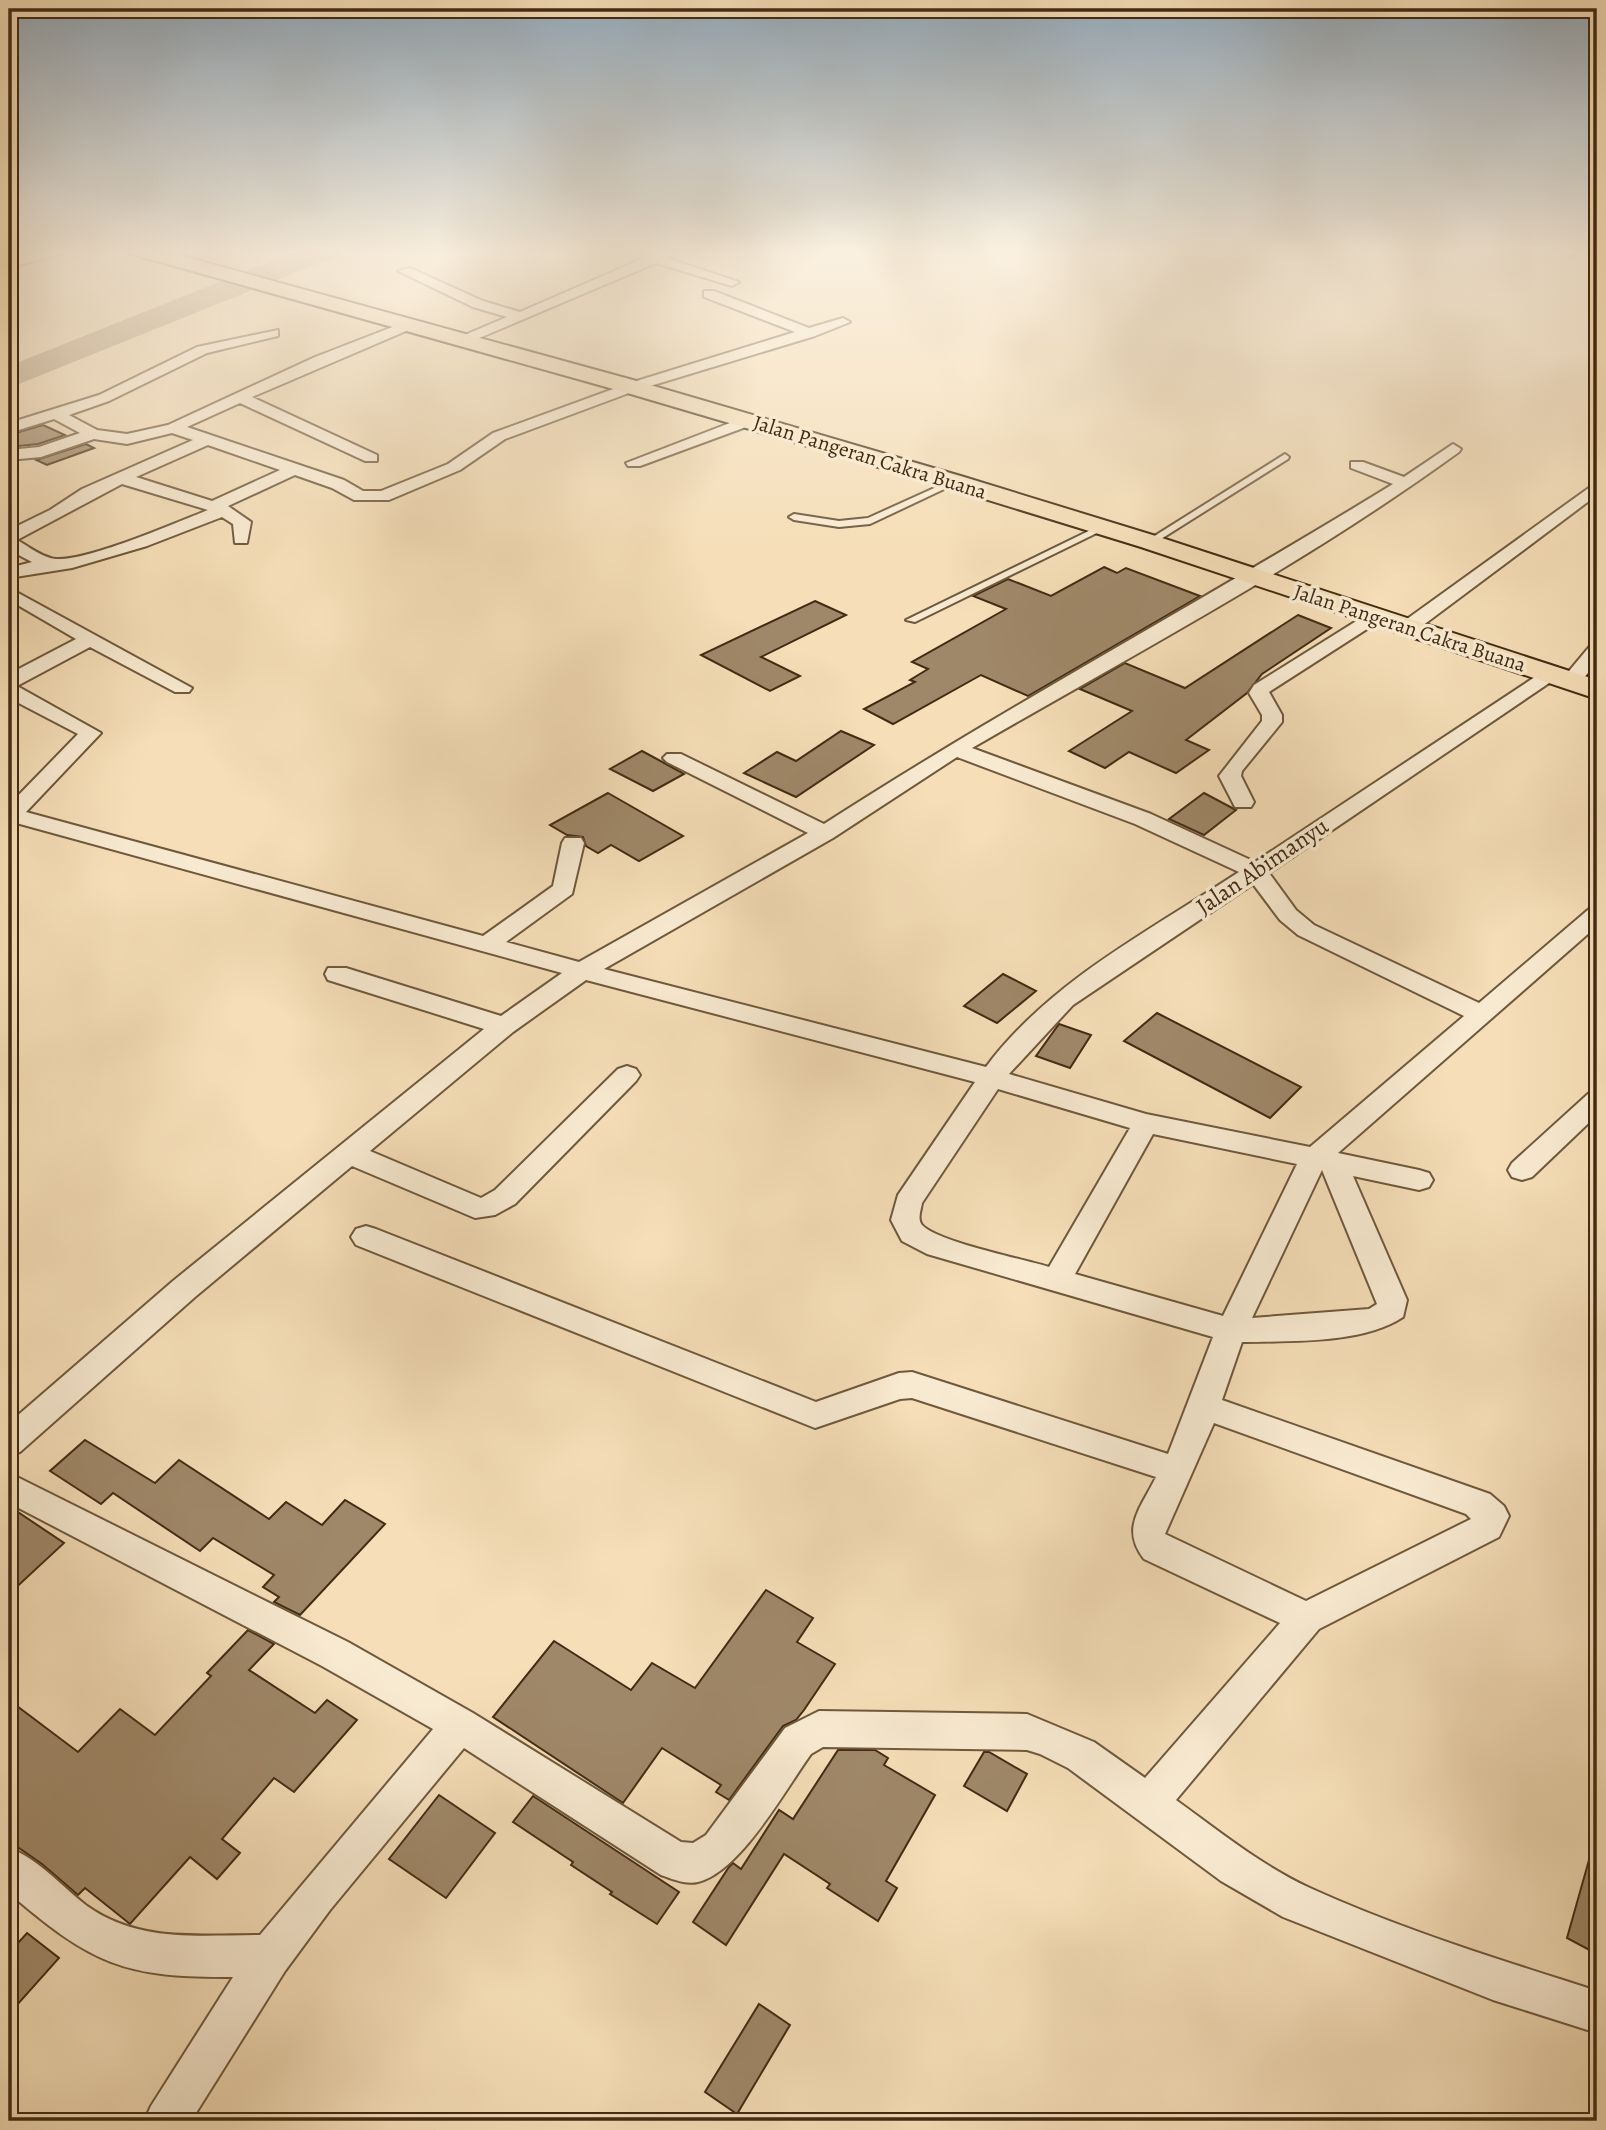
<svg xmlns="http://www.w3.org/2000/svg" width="1606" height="2130" font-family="Alegreya,serif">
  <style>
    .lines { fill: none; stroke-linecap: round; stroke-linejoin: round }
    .river { fill: #b8a180; fill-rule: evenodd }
    .building { fill: #9f8869; stroke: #422b13; stroke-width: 2 }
    .lane-casing { stroke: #6f583c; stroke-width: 4 }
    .street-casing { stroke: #6f583c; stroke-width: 4 }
    .secondary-casing { stroke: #422b13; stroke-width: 3 }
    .primary-casing { stroke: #422b13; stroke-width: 4 }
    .lane { fill: #f8ead1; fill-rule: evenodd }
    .street { fill: #f8ead1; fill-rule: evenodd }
    .secondary { fill: #f8ead1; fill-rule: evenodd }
    .primary { fill: #f5deb8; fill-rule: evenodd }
    .labels { text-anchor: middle; stroke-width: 7; stroke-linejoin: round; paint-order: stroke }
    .far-street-label { font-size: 21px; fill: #422b13; stroke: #f8ead1 }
    .street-label { font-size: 24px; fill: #422b13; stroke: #f8ead1 }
  </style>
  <rect width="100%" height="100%" fill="#f5deb8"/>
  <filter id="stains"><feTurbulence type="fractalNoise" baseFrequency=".00286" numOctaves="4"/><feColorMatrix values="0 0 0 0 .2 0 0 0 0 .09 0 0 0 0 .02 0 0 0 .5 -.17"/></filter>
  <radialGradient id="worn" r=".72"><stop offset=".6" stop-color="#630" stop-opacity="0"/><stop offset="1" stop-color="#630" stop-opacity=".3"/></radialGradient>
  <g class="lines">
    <path class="river" d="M302 249H344L339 255 9 388V366Z"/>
  </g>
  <g class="building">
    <path d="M43 425 65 435 38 444 9 447V435Z"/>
    <path d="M86 444 94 448 47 465 36 460Z"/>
    <path d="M1104 567 1117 573 1126 568 1200 596 1028 696 981 675 893 724 864 709 915 682 910 680 928 669 912 662 1006 609 973 596 1008 579 1051 596Z"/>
    <path d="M815 601 846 615 761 657 800 676 770 691 701 655Z"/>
    <path d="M1298 615 1331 628 1262 674 1247 693 1186 740 1209 750 1176 773 1129 752 1105 768 1069 751 1132 711 1080 689 1125 663 1185 688Z"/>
    <path d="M841 731 874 745 796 797 744 773 777 752 796 761Z"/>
    <path d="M642 751 666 764 684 774 653 791 610 769Z"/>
    <path d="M608 793 683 836 639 861 611 845 598 853 586 846 583 837 567 835 550 825Z"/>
    <path d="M1204 793 1236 810 1204 835 1169 819Z"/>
    <path d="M1003 974 1036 991 997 1023 964 1006Z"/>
    <path d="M1157 1013 1301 1087 1270 1118 1124 1041Z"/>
    <path d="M1059 1024 1091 1035 1070 1068 1036 1056Z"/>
    <path d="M85 1440 155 1483 179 1460 269 1519 286 1502 322 1525 345 1500 385 1524 300 1615 274 1602 279 1597 263 1587 274 1575 213 1538 200 1551 113 1493 101 1504 50 1471Z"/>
    <path d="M9 1506 64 1543 9 1594Z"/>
    <path d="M766 1590 813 1618 797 1642 835 1664 804 1710 796 1720 783 1726 729 1800 716 1792 721 1785 662 1748 623 1803 493 1717 554 1641 631 1690 652 1663 695 1688Z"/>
    <path d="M248 1630 274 1644 249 1670 315 1713 327 1700 357 1720 294 1792 274 1778 222 1839 240 1853 217 1879 190 1857 130 1924 85 1888 78 1895 42 1864 9 1841V1700L78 1752 120 1709 155 1735 211 1676 207 1673Z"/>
    <path d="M838 1750H875L888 1758 884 1765 935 1795 886 1881 897 1888 878 1921 827 1888 830 1884 784 1854 726 1945 693 1922 729 1867 733 1863 741 1869 779 1810 793 1819Z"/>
    <path d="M984 1752H989L1027 1774 1007 1811 964 1786Z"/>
    <path d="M439 1795 495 1833 446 1898 389 1859Z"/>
    <path d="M533 1796 679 1892 657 1924 610 1894 612 1892 571 1865 573 1862 513 1822Z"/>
    <path d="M1589 1860 1597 1861V1954L1567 1938Z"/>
    <path d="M27 1933 59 1958 9 2014V1953Z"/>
    <path d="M759 2004 790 2025 737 2114 705 2092Z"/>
  </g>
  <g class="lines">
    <g class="lane-casing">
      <g id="lane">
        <path d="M1285 454 1289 457 1288 459 1153 544 1145 542Z"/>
        <path d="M952 480 959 482 870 524 839 527 794 520 789 517 794 514 839 521 868 518Z"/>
        <path d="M1101 525 1109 527 915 622 906 620Z"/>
      </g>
    </g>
    <g class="street-casing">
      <g id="street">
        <path d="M666 249H683L667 258 739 282 732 286 656 263 465 344 460 343V337L507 317 473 307 398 271 410 268 483 301 520 312 644 258 645 254Z"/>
        <path d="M1565 249H1580L1569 256 1563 252Z"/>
        <path d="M704 291H714L809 328 843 318 850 322 815 336 637 390 505 439 460 470 389 500H354L332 488 295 475 228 506 251 522 247 543H235L233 524 222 517 147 546 72 568 9 578V568L32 562 9 550V530L50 510 82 489 193 440 172 433 127 444 94 439 41 457 9 460V450L39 447 80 433 54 419 9 433V423L99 395 197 347 278 330V336L207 353 109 401 69 415 97 430 127 434 168 425 315 357 408 321 413 322V328L252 397 377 455V461H365L240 403 187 427 344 480 363 491H381L448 464 493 433 627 384 795 332 704 297ZM208 445 280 470 212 501 136 477ZM122 484 208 510C175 523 88 561 56 559 43 558 28 546 17 540Z"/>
        <path d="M748 416 754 418V424L640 466H628L626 463Z"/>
        <path d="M1453 444 1461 449 1459 452C1305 564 1136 653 972 748L1151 814 1255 862 1544 671 1551 669 1561 675 1269 873 1296 910 1314 925 1479 1003 1589 909 1597 907V926L1338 1153 1419 1170 1429 1173 1433 1180 1429 1187 1419 1190 1353 1176 1407 1300 1403 1317C1362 1344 1291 1341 1242 1342L1222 1400 1490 1494 1504 1506 1509 1516 1499 1537 1319 1629 1176 1800C1219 1831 1262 1866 1310 1888 1402 1930 1501 1960 1597 1991V2033L1493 2000 1283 1917 1221 1881 1068 1768 1040 1754 1027 1750 823 1747 811 1754C785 1790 741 1871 698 1882 686 1885 672 1879 661 1875L464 1748 330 1910 285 1971 191 2121H144L151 2106 233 1977C123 1978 92 1964 9 1893V1848C39 1859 62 1887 87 1906 139 1943 200 1935 260 1935L433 1729 322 1666 9 1503V1473L348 1642 473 1713 681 1842 693 1843 706 1835 785 1728 819 1711 1027 1714 1094 1742 1145 1778 1280 1623 1144 1559C1120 1528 1141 1508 1156 1477L912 1398 900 1399 815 1428 356 1245 351 1237 356 1229 366 1226 376 1229 816 1402 899 1373 912 1372 1168 1454 1213 1337 927 1254 902 1241 891 1220 898 1195 975 1082 586 980 513 1032 370 1151 481 1198 495 1190 618 1069 627 1066 636 1069 640 1075 636 1081 515 1204 495 1215 475 1218 352 1166 195 1297 20 1452 9 1455V1423L173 1281 484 1029 328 980 325 974 328 968H346L501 1016 562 973 9 821V805L78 734 9 698V674L76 639 9 600V588L192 688 189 692H175L90 647 17 686 101 733 26 812 483 936 553 886 562 843 565 838H581L584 843 572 894 506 942 579 962 808 833 667 762 663 758 667 754H681L824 824C1010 704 1205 600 1393 484L1351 468V462H1363L1404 477ZM957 757 1135 824 1239 872C1151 930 1050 981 986 1067L604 969 833 838ZM1253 884 1280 920 1298 935 1464 1016 1310 1147 1146 1114 1009 1074 1073 1005ZM998 1089 1130 1128 1049 1267C1023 1259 938 1242 922 1225 917 1219 921 1210 922 1203ZM1153 1134 1297 1164 1223 1316 1075 1274ZM1322 1170 1377 1304 1369 1309 1252 1318ZM1214 1423 1466 1514 1471 1519 1306 1601 1165 1534Z"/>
        <path d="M1597 482V495L1414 632H1400L1397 628 1400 624Z"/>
        <path d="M1374 610 1383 616 1381 620 1269 692 1282 715V722L1242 771 1241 776 1254 802 1251 807H1235L1219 776 1262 721V715L1249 693 1254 685Z"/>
        <path d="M1597 644V662L1578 685H1564L1561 681 1564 677 1590 646Z"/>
        <path d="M1597 1091V1115L1532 1177 1522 1180 1512 1177 1508 1170 1512 1163 1588 1094Z"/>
      </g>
    </g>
    <g class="secondary-casing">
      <path id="secondary" d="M38 249H68L65 253 9 268V257Z"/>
    </g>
    <g class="primary-casing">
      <path id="primary" d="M126 249H157L640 382 964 477 1159 537 1597 680V699L1141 547 946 487 624 392 128 253Z"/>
    </g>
    <use href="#lane" class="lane"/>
    <use href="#street" class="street"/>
    <use href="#secondary" class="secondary"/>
    <use href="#primary" class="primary"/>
  </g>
  <linearGradient id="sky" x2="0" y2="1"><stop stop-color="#95acbe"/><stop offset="0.46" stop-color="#faf0df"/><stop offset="1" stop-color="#faf0df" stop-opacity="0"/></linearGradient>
  <rect width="1606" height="547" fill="url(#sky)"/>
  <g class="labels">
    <g class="far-street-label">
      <text transform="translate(870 457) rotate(17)" y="7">Jalan Pangeran Cakra Buana</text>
      <text transform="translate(1410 628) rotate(18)" y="7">Jalan Pangeran Cakra Buana</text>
    </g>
    <g class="street-label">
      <text transform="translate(1262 866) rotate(-34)" y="8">Jalan Abimanyu</text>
    </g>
  </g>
  <rect width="1606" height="2130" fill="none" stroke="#f5deb8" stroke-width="35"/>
  <rect x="10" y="10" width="1585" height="2109" fill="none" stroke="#422b13" stroke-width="3.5"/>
  <rect x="18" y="18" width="1571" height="2095" fill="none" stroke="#422b13" stroke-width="2"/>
  <rect width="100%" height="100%" filter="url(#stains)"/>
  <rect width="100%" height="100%" fill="url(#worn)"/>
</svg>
